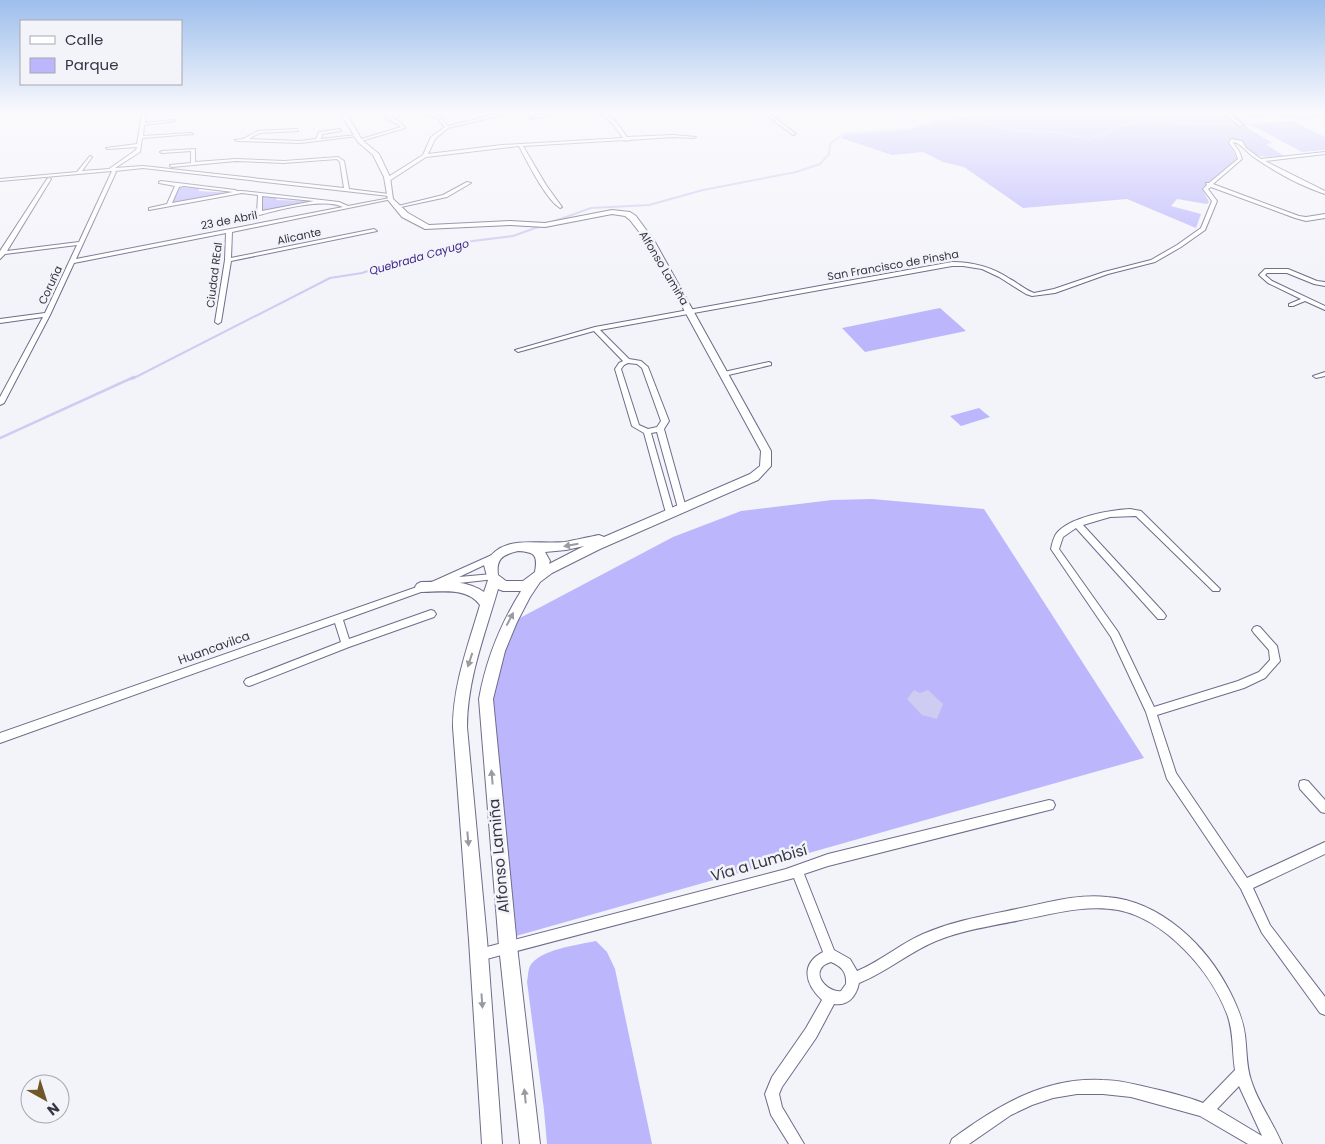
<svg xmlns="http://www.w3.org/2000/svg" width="1325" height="1144" font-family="Poppins,sans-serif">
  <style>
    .green { fill: #bcb7fc }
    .water { fill: #ceccf1 }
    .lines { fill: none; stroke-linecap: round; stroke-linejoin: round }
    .stream-far1 { stroke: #ceccf1; stroke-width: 2 }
    .stream { stroke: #ceccf1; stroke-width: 2.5 }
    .street-casing { stroke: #6e6c8a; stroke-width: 2 }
    .secondary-casing { stroke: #6e6c8a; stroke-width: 2 }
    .street { fill: #fff; fill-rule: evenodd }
    .secondary { fill: #fff; fill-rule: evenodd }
    .oneway { fill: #9a9aa1 }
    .labels { text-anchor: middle; stroke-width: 5; stroke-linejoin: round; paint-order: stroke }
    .far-street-label { font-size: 11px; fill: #363543; stroke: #f3f3fa }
    .far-water-label { font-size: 11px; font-style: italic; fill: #3f268a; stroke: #f3f3fa }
    .street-label { font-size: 12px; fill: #363543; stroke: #f3f3fa }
    .near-street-label { font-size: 15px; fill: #363543; stroke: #f3f3fa }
  </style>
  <rect width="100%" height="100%" fill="#f3f3fa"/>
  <g class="green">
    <path d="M992 114H1325V117L1309 119 1310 121 1277 116 1242 119 1249 129 1273 143 1266 144 1284 156C1270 157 1251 160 1244 143L1231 139 1228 141 1237 159 1202 188 1209 202 1207 204 1177 199 1171 206 1201 214 1196 228 1127 199 1023 208 964 167 943 162 923 152 892 155 841 138 845 135 909 130 935 122Z"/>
    <path d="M1292 121 1325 137V150L1302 152 1249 124Z"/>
    <path d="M175 187 199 188V191L232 193 170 205Z"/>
    <path d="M262 196 278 197 276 200 311 201 262 212Z"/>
    <path d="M940 308 966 331 865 352 842 328Z"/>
    <path d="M979 408 990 417 961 426 950 416Z"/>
    <path d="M872 499 984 509 1144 758 516 936 508 946 486 699 516 620 673 537 741 511 832 500Z"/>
    <path d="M596 941 607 952 615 969 652 1144H547L544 1110 527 982C528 977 528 970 530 966 540 949 578 945 596 941Z"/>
  </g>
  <path class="water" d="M914 690 920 693 928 690 943 704 937 719 922 715 907 699Z"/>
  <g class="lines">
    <g class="stream-far1">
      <path d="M908 114 917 126"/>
      <path d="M132 379 330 278 362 273 399 260 465 242 513 236 591 208 649 205 703 190 796 172 820 164 829 154 830 144 843 134 909 129 935 121 964 119 1015 131 1054 132 1089 139 1103 135 1123 125 1152 120 1179 123 1232 124"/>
    </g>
    <path class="stream" d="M0 438 134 377"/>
    <g class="street-casing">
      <g id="street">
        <path d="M142 114H146L145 123 173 120 175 121 144 125 143 136 191 133 193 134 142 138 140 152 115 168 143 166 344 188 340 162 337 159 284 163 236 161 172 167 170 166V165L191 163V151L162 153 160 152 162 151 195 149V162L236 159 284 161 338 157 344 161 349 189 389 194 391 195 389 196 143 168 115 171 116 172 76 259 343 207C322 196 267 213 244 219L241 217 242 216 257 213 258 195 242 193 149 210V208L167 204 175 186 159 183V182L161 181 235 190 237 191H242L339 202 348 206 390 198 392 199 232 232 231 258 374 229 377 231 231 261 221 322 218 324 215 322 225 260 226 233 74 263 50 315 4 403 0 405V397L43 317 0 323V319L45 313 77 245 5 254 0 259V251L47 179 49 178 51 179 7 251 79 242 112 171 0 181V179L77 172 90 156 92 157 82 171 109 169 136 150 137 147 108 149 106 148 137 144ZM184 186 233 192 172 203 179 187ZM262 196 314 201 262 211Z"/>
        <path d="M424 114 439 116 448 126 497 114H506L448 128 435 139 428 154 502 145 623 138 613 124 601 114C613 114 621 129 627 137L673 135 696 137 694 138 673 137 629 140 627 141 625 140 523 146 546 185 562 207 560 208C545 198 528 163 519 146L426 157 389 181H385V179L423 155 431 137 445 127 437 118Z"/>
        <path d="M545 114H555L532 119 530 118Z"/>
        <path d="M765 114H770L796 134 793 135Z"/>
        <path d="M1225 114H1230L1243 125 1240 126Z"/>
        <path d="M386 116C393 117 402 122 405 128L358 142V140L401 127 399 125 386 118Z"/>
        <path d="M297 129 298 131 259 133 249 139 300 141 316 139 319 132 340 129 341 131 322 134 321 139 356 135 358 136 300 143 237 141 235 140 243 139 258 131Z"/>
        <path d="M1231 139 1242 141 1246 148 1261 159 1325 152V154L1265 161 1325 191V194C1301 186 1277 173 1255 158 1248 154 1242 144 1234 142L1233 143 1239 151 1242 159 1213 184 1299 216 1306 217 1325 214V218L1306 221 1295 218 1211 187 1208 189 1217 201 1205 230 1181 247 1155 262 1108 274 1055 293 1032 296 1026 294 999 277 982 269 963 266H952L600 330 629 359 641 361 648 367 669 421 664 429 686 508 682 511 678 508 657 432 651 433 674 513 673 515 670 516 666 513 644 433 632 426 615 369 619 363 623 361 594 331 518 352 515 350 595 327 952 262C973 262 992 267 1010 279 1018 283 1025 290 1034 293L1054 289 1104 272 1151 260 1177 245 1201 228 1212 201 1203 189 1207 185 1206 183H1209L1238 159 1235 151 1229 143ZM628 363 637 364 642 368 661 421 657 427 648 429 639 425 621 369 624 365Z"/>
        <path d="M467 182 471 183 447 197 396 208 394 207 443 195Z"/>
        <path d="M1288 269 1317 281 1325 282V286L1314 284 1287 273H1267L1265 275 1272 281 1325 306V310L1305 301 1293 306H1289V304L1301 299 1268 283 1259 275 1265 269Z"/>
        <path d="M769 362 771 363V365L724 376 721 374 724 372Z"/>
        <path d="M1325 372V376L1316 378 1313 376Z"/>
        <path d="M1130 509 1141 511 1220 589 1219 591H1213L1136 516 1110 517 1083 525 1164 613 1166 616 1164 619H1158L1076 528 1063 537 1059 549 1118 632 1154 707 1238 681 1259 672 1270 660 1269 650 1254 633 1252 630 1254 627 1257 626 1260 627 1277 646 1280 661 1265 678 1244 688 1157 715 1176 773 1247 878 1325 842V854L1253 888 1270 925 1325 997V1015L1320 1013 1262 933 1241 889 1167 779 1146 712 1111 637 1051 549C1052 544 1053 539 1056 534 1069 517 1110 510 1130 509Z"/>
        <path d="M494 554 498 557 497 559 459 577 492 574 495 575 496 577 495 579 450 584 446 583 343 620 349 639 431 610 434 611 436 614 434 617 349 647 252 685 249 686 246 685 244 682 246 679 341 642 335 623 0 743V733L434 581Z"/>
        <path d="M1304 780 1308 781 1325 800V813L1321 812 1300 789 1299 785 1300 781Z"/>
        <path d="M1049 800 1053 801 1055 805 1053 809 1049 810 828 866 804 874 834 950 850 959 857 971C881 961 900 944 923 934 955 920 988 915 1021 908 1050 902 1078 894 1107 897 1161 901 1207 946 1230 992 1237 1006 1243 1019 1245 1035 1247 1050 1246 1065 1251 1080 1258 1103 1273 1122 1282 1144H1248L1200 1116 1131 1097 1103 1094H1077L1053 1098 1032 1105 1011 1115 969 1144H950L952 1139C997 1106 1044 1077 1102 1080 1120 1080 1138 1085 1155 1089 1171 1093 1188 1097 1203 1103L1235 1070C1232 1052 1234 1032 1227 1014 1211 971 1165 919 1118 910 1086 904 1052 914 1021 920 992 926 963 930 936 941 909 952 887 972 859 983 856 997 848 1006 834 1004L816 1038 782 1087 779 1094 782 1107 804 1144H789L771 1115 765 1094 772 1077 806 1028 822 1000C805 984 800 964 823 952L794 878 479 961 475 959 473 955 475 951 479 949 786 869 828 854ZM831 962C841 966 847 972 846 984L841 991C830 993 812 977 823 966 825 964 828 963 831 962ZM1239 1086 1262 1136 1217 1109Z"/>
      </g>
    </g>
    <g class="secondary-casing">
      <path id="secondary" d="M341 114H347L362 140 379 154 390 177 393 199 408 213 429 225 510 221 545 223 612 210 630 212 636 216 655 242 771 451V466L758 480 600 549 552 573 540 582 530 597 517 622 505 651 493 699 517 946 540 1144H520L499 946 479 699C486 660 500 625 521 591H503L498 589C485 634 467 680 467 727L487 940 502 1144H482L469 940 453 727C453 685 468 646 480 605 467 587 441 592 421 592L417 590 415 587 417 584 421 582C442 582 466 579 484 592L488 580 484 565C502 533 533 545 565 542 576 540 588 537 599 535L604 537 750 474 760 466 761 451 647 242 630 220 625 216 612 214 545 227 510 225 425 229 402 217 388 200 384 177 373 155 358 142ZM584 546 549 564 550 561 545 552 566 550ZM518 551C535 552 538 555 535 572L523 581H506L498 575C496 559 502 555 518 551Z"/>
    </g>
    <use href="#street" class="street"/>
    <use href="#secondary" class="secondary"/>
  </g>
  <defs><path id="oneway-solid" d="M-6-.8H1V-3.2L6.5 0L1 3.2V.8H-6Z" transform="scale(1.25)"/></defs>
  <g class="oneway">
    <use href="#oneway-solid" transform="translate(571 545) rotate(170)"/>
    <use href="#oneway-solid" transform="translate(510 619) rotate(-62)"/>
    <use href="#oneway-solid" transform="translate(470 660) rotate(108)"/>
    <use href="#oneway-solid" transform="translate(492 777) rotate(-95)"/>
    <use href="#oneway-solid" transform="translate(468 839) rotate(85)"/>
    <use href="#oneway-solid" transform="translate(482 1001) rotate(86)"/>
    <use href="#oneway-solid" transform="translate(525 1096) rotate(-96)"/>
  </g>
  <linearGradient id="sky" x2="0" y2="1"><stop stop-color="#9dbeec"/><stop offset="0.41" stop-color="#fafafd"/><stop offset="1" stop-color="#fafafd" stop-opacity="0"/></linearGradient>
  <rect width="1325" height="275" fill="url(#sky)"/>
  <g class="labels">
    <g class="far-street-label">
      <text transform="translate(229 220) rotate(-11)" y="4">23 de Abril</text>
      <text transform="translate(299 236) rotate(-12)" y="4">Alicante</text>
      <text transform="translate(893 265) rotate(-10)" y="4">San Francisco de Pinsha</text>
      <text transform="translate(664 268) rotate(59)" y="4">Alfonso Lamiña</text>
      <text transform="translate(214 275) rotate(-83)" y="4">Ciudad REal</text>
      <text transform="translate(50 285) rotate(-65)" y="4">Coruña</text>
    </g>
    <g class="far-water-label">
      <text transform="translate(419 257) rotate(-16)" y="4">Quebrada Cayugo</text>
    </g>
    <g class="street-label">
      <text transform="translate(214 648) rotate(-20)" y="4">Huancavilca</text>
    </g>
    <g class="near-street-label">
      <text transform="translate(499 856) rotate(-95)" y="5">Alfonso Lamiña</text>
      <text transform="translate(759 863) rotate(-16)" y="5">Vía a Lumbisí</text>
    </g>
  </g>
  <rect x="20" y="20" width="162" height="65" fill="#f3f3fa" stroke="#a7a7b1"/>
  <rect x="30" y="36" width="25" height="8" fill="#ffffff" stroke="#a7a7b1"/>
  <text x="65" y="45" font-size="15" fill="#363543">Calle</text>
  <rect x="30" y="58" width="25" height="15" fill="#bcb7fc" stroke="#a7a7b1"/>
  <text x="65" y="70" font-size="15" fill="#363543">Parque</text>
  <g transform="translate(45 1099) rotate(141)"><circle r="24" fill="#f3f3fa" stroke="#a7a7b1"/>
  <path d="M0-4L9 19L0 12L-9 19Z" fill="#705728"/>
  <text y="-8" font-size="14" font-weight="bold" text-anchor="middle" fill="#363543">N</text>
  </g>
</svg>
